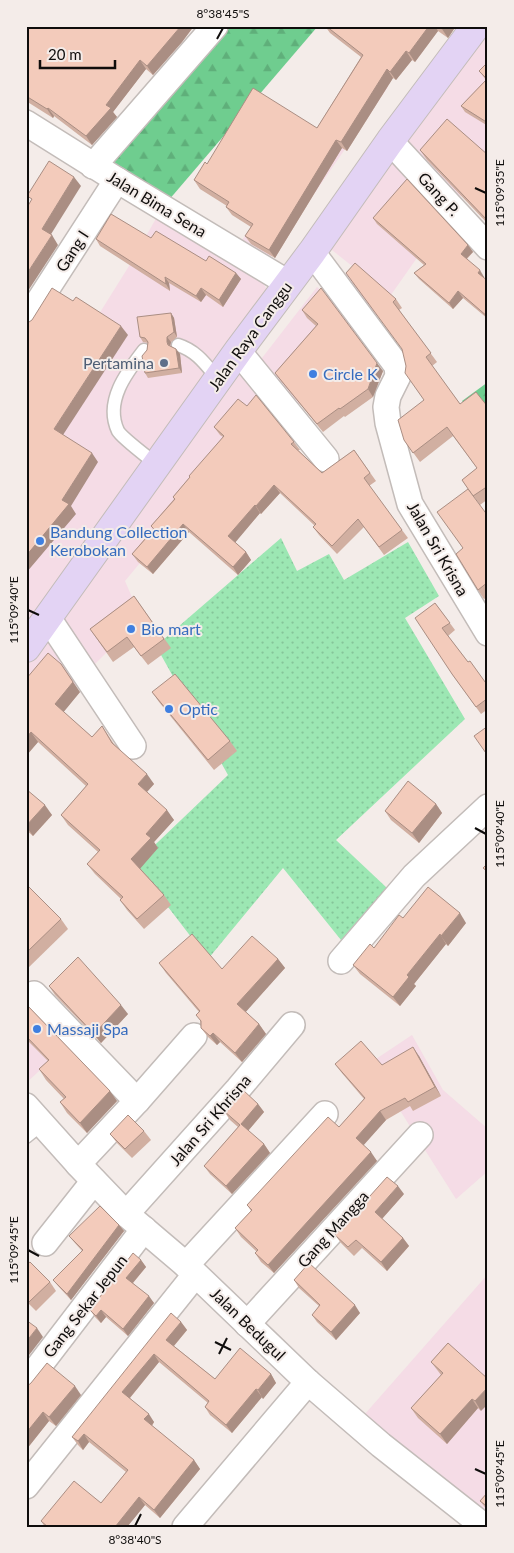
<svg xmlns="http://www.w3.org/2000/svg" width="514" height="1553" font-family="Lato,sans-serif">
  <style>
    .commercial { fill: #f5dce6 }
    .grass { fill: url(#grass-dots) }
    .forest { fill: url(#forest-firs) }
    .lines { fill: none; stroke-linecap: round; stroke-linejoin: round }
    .lane-casing { stroke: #c3bcb9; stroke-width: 15 }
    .street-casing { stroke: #c3bcb9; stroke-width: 28 }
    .secondary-casing { stroke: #c3bcb9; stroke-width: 30 }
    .lane { stroke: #fff; stroke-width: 12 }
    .street { stroke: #fff; stroke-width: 25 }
    .secondary { stroke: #e3d3f4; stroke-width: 28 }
    .wall { fill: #d1afa1 }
    .shaded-wall { fill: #aa8e83 }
    .building { fill: #f3cbbb; stroke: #aa8e83 }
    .ticks { fill: none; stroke: #0f0d0c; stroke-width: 2 }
    .service-dot { fill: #5c6f8a; stroke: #f4ece9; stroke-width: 2 }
    .shop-dot { fill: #3f7fe0; stroke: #f4ece9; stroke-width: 2 }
    .labels { text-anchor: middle; stroke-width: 4; stroke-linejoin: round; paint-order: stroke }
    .street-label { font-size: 16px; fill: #0f0d0c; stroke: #f4ece9 }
    .service-label { font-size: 16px; fill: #4e5e75; stroke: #f4ece9; text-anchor: end }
    .shop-label { font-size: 16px; fill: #366cbe; stroke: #f4ece9; text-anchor: start }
    .neatline { fill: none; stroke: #0f0d0c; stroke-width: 2 }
    .ticks-label { font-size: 12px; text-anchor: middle; fill: #0f0d0c }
  </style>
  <defs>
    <pattern id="grass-dots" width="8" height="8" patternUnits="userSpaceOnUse" patternTransform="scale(1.25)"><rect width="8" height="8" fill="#9ce7b3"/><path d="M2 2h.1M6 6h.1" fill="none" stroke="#85c599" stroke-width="1.8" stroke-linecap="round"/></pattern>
    <pattern id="forest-firs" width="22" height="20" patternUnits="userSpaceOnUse" patternTransform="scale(1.25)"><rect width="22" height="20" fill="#6fcd8f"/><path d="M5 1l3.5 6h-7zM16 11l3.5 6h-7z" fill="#5faf7a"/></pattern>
  </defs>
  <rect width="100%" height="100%" fill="#f4ece9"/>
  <g class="commercial">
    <path d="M488 26V157L362 336 333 364 283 423 270 406 125 581 141 618 83 676 26 745V429L34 418 129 266 162 208 234 252 360 64 388 87 258 275 271 296 233 343 251 372 317 287 328 295 352 266 312 234Z"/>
    <path d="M26 990 72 1041 26 1083Z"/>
    <path d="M412 1035 443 1090 488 1129V1171L456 1199 370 1063Z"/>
    <path d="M488 1274V1527L357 1423Z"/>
  </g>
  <path class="grass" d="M281 538 297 571 329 554 344 580 408 542 439 596 405 618 465 719 336 840 387 888 341 940 283 868 208 959 135 864 228 775 156 646Z"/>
  <g class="forest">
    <path d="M221 26H318L162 208 86 159Z"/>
    <path d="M488 382V439L462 401Z"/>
  </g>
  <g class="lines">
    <g class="lane-casing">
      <g id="lane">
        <path d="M178 345C197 351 206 365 218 379"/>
        <path d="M144 350C127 372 104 401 118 431 122 438 149 458 156 464"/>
        <path d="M26 1137 42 1124"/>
      </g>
    </g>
    <g class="street-casing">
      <g id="street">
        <path d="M26 123 117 180 288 283"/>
        <path d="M390 141 488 247"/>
        <path d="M93 166 215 26"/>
        <path d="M312 252 397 366 398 376 388 396 386 407 388 423 410 504 488 633"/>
        <path d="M26 321 117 180"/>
        <path d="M238 351 326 459"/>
        <path d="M48 618 133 746"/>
        <path d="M341 961 414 876 488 807"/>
        <path d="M34 994 137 1101"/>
        <path d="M26 1106 78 1164 126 1214 186 1265 308 1382 381 1445 485 1527"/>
        <path d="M78 1164 137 1101 194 1036"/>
        <path d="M126 1214 238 1089 292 1025"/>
        <path d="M45 1243 94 1181"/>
        <path d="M186 1265 325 1114"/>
        <path d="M247 1324 420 1135"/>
        <path d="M26 1383 144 1229"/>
        <path d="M26 1486 195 1275"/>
        <path d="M185 1527 308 1382"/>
      </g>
    </g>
    <g class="secondary-casing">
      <path id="secondary" d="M26 648 238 351 312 252 390 141 476 26"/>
    </g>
    <use href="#lane" class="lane"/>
    <use href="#street" class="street"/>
    <use href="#secondary" class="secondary"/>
  </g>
  <g class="wall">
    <path d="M26 26H194L182 42 153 75 146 69 113 112 117 117 92 145 54 116 53 118 26 101Z"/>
    <path d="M325 26H456L448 38 438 31 415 62 412 60 396 80 393 78 347 151 342 148 275 258 251 244 245 236 251 227 232 215 226 207 227 206 200 189 194 180 207 164 317 128 361 57 330 33Z"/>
    <path d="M488 62V126L465 112 461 106 486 80 479 71Z"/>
    <path d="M420 150 488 155V224L427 160Z"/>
    <path d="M373 218 468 245 473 252 467 259 484 277 483 278 488 281V319L463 298 453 309 419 279 414 273 424 265 377 224Z"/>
    <path d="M151 238 206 261 236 273 241 279 223 307 206 295 201 302 169 283 170 291 100 246 96 239Z"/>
    <path d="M352 282 396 299 402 308 399 310 437 362 432 366 460 404 488 407V499L480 505 462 480 477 468 453 436 420 462 404 440 424 400 406 366 403 349Z"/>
    <path d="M302 310 383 371 373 397 345 417 344 416 323 432 281 381 275 373 316 326 307 318Z"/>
    <path d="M171 313 174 318 177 337 171 342 170 346 176 349 180 354 182 373 148 378 145 373 148 343 143 342 140 337Z"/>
    <path d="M247 406 294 442 300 450H298L322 473 354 450 376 481 369 486 408 538 384 555 364 527 337 554 319 535 313 527 315 526 280 493 261 514 260 513 235 542 246 552 251 560 238 575 189 532 153 574 138 562 132 554 153 529 151 526 174 499 173 497 223 437 220 435 214 427Z"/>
    <path d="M488 516V597L484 599 478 590 463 548Z"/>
    <path d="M134 596 171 648 148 665 134 647 113 662 90 629Z"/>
    <path d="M435 603 455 630 448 636 468 662 488 686V709L481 714 452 674Z"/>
    <path d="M26 679 80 692 63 712 92 737 102 726 114 744 154 784 147 792 174 820 154 842 158 848 140 868 164 895 171 905 144 929 127 910 120 900 121 899 95 874 87 864 98 852 68 825 61 815 86 786 38 742 26 756Z"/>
    <path d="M152 692 230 741 237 751 214 770 159 702Z"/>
    <path d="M26 789 52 815 33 836 26 830Z"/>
    <path d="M436 804 442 813 419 843 391 820 385 811Z"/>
    <path d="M26 884 61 919 68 929 26 970Z"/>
    <path d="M403 918 466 923 448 946 446 944 414 984 416 986 400 1006 360 974 353 965 374 948Z"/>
    <path d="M278 959 285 968 245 1012 259 1024 266 1034 242 1062 220 1042 217 1045 208 1037 201 1028 199 1012 166 973 159 963 222 969Z"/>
    <path d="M49 986 128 1014 101 1043 55 995Z"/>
    <path d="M26 1004 117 1101 87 1133 67 1113 60 1102 64 1099 46 1080 39 1069 48 1061 26 1039Z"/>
    <path d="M419 1056 441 1096 413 1111 410 1106 386 1120 363 1145 377 1161 274 1273 261 1262 255 1253 257 1252 241 1237 235 1228 251 1211 247 1205 339 1127 364 1099 341 1072 335 1064 382 1065Z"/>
    <path d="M258 1104 264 1112 248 1131 264 1144 270 1153 232 1194 210 1174 204 1166 238 1127 230 1120 224 1111Z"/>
    <path d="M144 1131 151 1140 132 1158 117 1143 110 1134Z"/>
    <path d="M404 1194 382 1219 403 1238 409 1246 387 1271 362 1248 354 1256 341 1243 335 1235Z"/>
    <path d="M119 1225 124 1231 71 1300 58 1286 53 1280 82 1251 74 1242 69 1236Z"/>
    <path d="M141 1260 146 1267 133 1283 154 1303 128 1336 106 1317 101 1323 95 1317 90 1310Z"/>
    <path d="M26 1265 50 1282 56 1291 36 1311 26 1301Z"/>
    <path d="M294 1280 360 1313 336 1340 317 1322 312 1315 319 1306 299 1288Z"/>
    <path d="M181 1322 187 1330 174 1346 215 1379 271 1374 276 1383 263 1399 262 1397 232 1433 210 1415 205 1407 208 1403 159 1362 130 1398 154 1422 152 1426 194 1460 200 1469 160 1518 145 1505 127 1527H45L41 1521 101 1503 126 1472 89 1442 83 1450 78 1445 72 1437Z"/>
    <path d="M448 1343 481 1411 478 1408 447 1444 418 1418 411 1408 441 1375 438 1371 431 1362Z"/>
    <path d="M26 1387 81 1395 56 1426 49 1421 26 1450Z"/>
    <path d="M488 1492V1511L480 1501Z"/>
  </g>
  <g class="shaded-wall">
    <path d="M181 26H194L182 42 153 75 147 66Z"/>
    <path d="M429 26H435L438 31 415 62 409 53Z"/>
    <path d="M444 26H456L448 38 442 29Z"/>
    <path d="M406 51 412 60 396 80 390 72Z"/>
    <path d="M140 60 146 69 113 112 117 117 92 145 86 136 106 105Z"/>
    <path d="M387 69 393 78 347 151 341 142Z"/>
    <path d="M48 108 54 116 53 118 47 109Z"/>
    <path d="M336 140 342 148 275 258 269 250Z"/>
    <path d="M74 177 81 186 48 239 42 229Z"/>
    <path d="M52 235 58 245 26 294V275Z"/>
    <path d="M468 245 473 252 465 260 461 254Z"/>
    <path d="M480 270 484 277 482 279 478 273Z"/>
    <path d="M236 273 241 279 223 307 219 300Z"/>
    <path d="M165 277 169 283 170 291 166 284Z"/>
    <path d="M201 288 206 295 201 302 196 296Z"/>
    <path d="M458 291 463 298 453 309 449 303Z"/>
    <path d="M171 313 174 318 177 337 174 332Z"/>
    <path d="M121 326 128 335 61 438 54 429Z"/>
    <path d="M167 337 171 342 170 347 172 350 167 342Z"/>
    <path d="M176 349 180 354 182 373 179 368Z"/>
    <path d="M377 363 383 371 373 397 368 389Z"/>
    <path d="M92 453 98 462 71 506 76 514 26 573V556Z"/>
    <path d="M274 485 280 493 261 514 256 506Z"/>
    <path d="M255 505 260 513 234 544 228 536Z"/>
    <path d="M183 524 189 532 153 574 147 567Z"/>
    <path d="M246 552 251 560 238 575 233 567Z"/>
    <path d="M61 664 80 692 62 714 55 704Z"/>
    <path d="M31 732 38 742 26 756V738Z"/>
    <path d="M147 774 154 784 145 794 138 784Z"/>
    <path d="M436 804 442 813 419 843 412 833Z"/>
    <path d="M45 805 52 815 33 836 26 826Z"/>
    <path d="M167 810 174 820 154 842 158 848 139 870 131 859 146 834Z"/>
    <path d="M460 913 466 923 448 946 441 936Z"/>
    <path d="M440 934 446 944 414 984 416 986 400 1006 393 997 407 975Z"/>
    <path d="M278 959 285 968 244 1014 237 1004Z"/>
    <path d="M121 1005 128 1014 101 1043 94 1034Z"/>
    <path d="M259 1024 266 1034 242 1062 235 1053Z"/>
    <path d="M213 1033 220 1042 217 1045 210 1036Z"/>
    <path d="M413 1047 419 1056 441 1096 435 1087Z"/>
    <path d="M110 1091 117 1101 87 1133 80 1123Z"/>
    <path d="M258 1104 264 1112 247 1132 241 1124Z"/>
    <path d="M380 1111 386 1120 362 1147 356 1138Z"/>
    <path d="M264 1144 270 1153 232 1194 226 1186Z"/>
    <path d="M371 1152 377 1161 274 1273 268 1265Z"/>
    <path d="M398 1186 404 1194 380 1221 375 1212Z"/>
    <path d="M119 1225 124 1231 71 1300 67 1294Z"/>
    <path d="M403 1238 409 1246 387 1271 381 1262Z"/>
    <path d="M141 1260 146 1267 131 1285 126 1278Z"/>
    <path d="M149 1296 154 1303 128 1336 123 1329Z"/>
    <path d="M355 1305 360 1313 336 1340 331 1332Z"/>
    <path d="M101 1310 106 1317 101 1323 96 1316Z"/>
    <path d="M181 1322 187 1330 172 1348 166 1340Z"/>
    <path d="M37 1328 43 1337 26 1359V1342Z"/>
    <path d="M154 1354 159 1362 128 1400 122 1392Z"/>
    <path d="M271 1374 276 1383 263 1399 258 1390Z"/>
    <path d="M75 1386 81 1395 56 1426 49 1417Z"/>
    <path d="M488 1387V1404L481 1411 475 1401Z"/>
    <path d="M256 1389 262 1397 232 1433 226 1425Z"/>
    <path d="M472 1399 478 1408 447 1444 440 1434Z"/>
    <path d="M43 1412 49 1421 26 1450V1433Z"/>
    <path d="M149 1414 154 1422 150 1428 144 1419Z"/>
    <path d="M84 1434 89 1442 83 1450 78 1441Z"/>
    <path d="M194 1460 200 1469 160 1518 154 1510Z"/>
    <path d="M139 1497 145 1505 127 1527H115Z"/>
  </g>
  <g class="building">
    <path d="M26 26H181L147 66 140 60 106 105 111 108 86 136 48 108 47 109 26 96Z"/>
    <path d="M326 26H429L409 53 406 51 390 72 387 69 341 142 336 140 269 250 245 236 253 224 226 207 229 202 194 180 205 162 207 164 253 88 317 128 363 55Z"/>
    <path d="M438 26H444L442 29Z"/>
    <path d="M488 62V123L461 106 487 79 479 71Z"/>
    <path d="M447 119 488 155V221L420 150Z"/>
    <path d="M49 161 74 177 42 229 52 235 26 275V209L32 199 27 196Z"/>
    <path d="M407 179 468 245 461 254 480 270 478 273 488 281V317L458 291 449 303 414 273 426 264 373 218Z"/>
    <path d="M111 214 151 238 156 231 206 261 209 256 236 273 219 300 201 288 196 296 165 277 166 284 96 239Z"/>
    <path d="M355 263 396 299 393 302 431 353 426 357 460 404 476 392 488 407V486L473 496 462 480 477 468 447 427 413 453 404 440 398 420 424 400 405 373 406 366 402 349 346 273Z"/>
    <path d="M52 288 73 301 76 297 121 326 54 429 92 453 62 500 69 504 26 556V324L32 320Z"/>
    <path d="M321 288 377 363 368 389 340 409 339 408 317 424 275 373 318 324 302 310Z"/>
    <path d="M171 313 174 332 167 337V342L168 345 176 349 179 368 145 373 142 356 147 350 148 342 145 338 140 337 137 317Z"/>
    <path d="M256 395 294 442 291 444 322 473 354 450 370 473 364 478 402 530 379 547 358 519 332 546 313 527 316 524 274 485 256 506 255 505 228 536 246 552 233 567 183 524 147 567 132 554 154 529 151 526 175 499 173 497 190 477 189 476 224 436 214 427 238 399 247 406Z"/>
    <path d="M468 489 488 516V582L478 590 456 554 463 548 437 512Z"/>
    <path d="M134 596 164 639 141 656 127 637 107 652 90 629Z"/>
    <path d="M435 603 450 623 442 628 468 662 470 661 488 686V698L476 707 452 674 415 618Z"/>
    <path d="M48 653 61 664 73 682 55 704 92 737 102 726 112 743 147 774 138 784 167 810 146 834 151 838 131 859 164 895 137 919 120 900 123 897 87 864 100 850 61 815 88 784 31 732 26 738V679Z"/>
    <path d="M175 674 230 741 208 760 152 692Z"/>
    <path d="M488 726V756L474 736Z"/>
    <path d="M408 781 436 804 412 833 385 811Z"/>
    <path d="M26 789 45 805 26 826Z"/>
    <path d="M488 863V872L483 868Z"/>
    <path d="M26 884 61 919 26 953Z"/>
    <path d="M428 887 460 913 441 936 440 934 407 975 409 977 393 997 353 965 370 944 374 948 399 915 403 918Z"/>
    <path d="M192 934 222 969 252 936 278 959 237 1004 259 1024 235 1053 213 1033 210 1036 201 1028V1021L196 1015 200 1011 159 963Z"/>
    <path d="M78 957 121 1005 94 1034 49 986Z"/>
    <path d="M26 1004 110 1091 80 1123 60 1102 66 1097 39 1069 49 1060 26 1036Z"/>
    <path d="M361 1041 382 1065 413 1047 435 1087 408 1102 405 1098 380 1111 356 1138 371 1152 268 1265 255 1253 258 1250 235 1228 252 1210 247 1205 328 1117 339 1127 365 1098 335 1064Z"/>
    <path d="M243 1090 258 1104 241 1124 264 1144 226 1186 204 1166 240 1125 224 1111Z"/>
    <path d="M128 1115 144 1131 125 1149 110 1134Z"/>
    <path d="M387 1177 398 1186 375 1212 403 1238 381 1262 356 1240 348 1247 335 1235Z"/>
    <path d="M100 1206 119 1225 67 1294 53 1280 83 1250 69 1236Z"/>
    <path d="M133 1253 141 1260 126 1278 149 1296 123 1329 101 1310 96 1316 90 1310Z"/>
    <path d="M30 1262 50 1282 29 1302 26 1299V1265Z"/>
    <path d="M309 1263 355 1305 331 1332 312 1315 320 1305 294 1280Z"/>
    <path d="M171 1313 181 1322 166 1340 215 1379 240 1348 271 1374 258 1390 256 1389 226 1425 205 1407 209 1401 154 1354 122 1392 149 1414 144 1419 194 1460 154 1510 139 1497 115 1527H48L41 1521 74 1481 101 1503 128 1470 84 1434 78 1441 72 1437Z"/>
    <path d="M26 1320 37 1328 26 1342Z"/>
    <path d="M448 1343 488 1379V1387L475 1401 472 1399 440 1434 411 1408 443 1373 431 1362Z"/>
    <path d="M47 1363 75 1386 49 1417 43 1412 26 1433V1387L31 1383Z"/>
    <path d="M488 1492V1507L480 1501Z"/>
  </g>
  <path class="ticks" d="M217 39 223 28M475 188 486 193M28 610 39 615M475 828 486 834M28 1250 39 1256M215 1342 231 1350M219 1354 227 1338M475 1469 486 1474M135 1526 141 1514"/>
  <circle class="service-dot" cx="164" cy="363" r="5"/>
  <g class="shop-dot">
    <circle cx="313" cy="374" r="5"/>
    <circle cx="40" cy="541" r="5"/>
    <circle cx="131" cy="629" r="5"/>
    <circle cx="169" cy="709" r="5"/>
    <circle cx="37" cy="1029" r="5"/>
  </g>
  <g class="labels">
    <g class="street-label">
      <text transform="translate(439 194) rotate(47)" y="6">Gang P.</text>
      <text transform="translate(157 204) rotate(31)" y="6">Jalan Bima Sena</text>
      <text transform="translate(72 251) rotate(-57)" y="6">Gang I</text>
      <text transform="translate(250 336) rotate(-54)" y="6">Jalan Raya Canggu</text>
      <text transform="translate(438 549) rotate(60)" y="6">Jalan Sri Krisna</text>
      <text transform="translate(210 1120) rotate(-49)" y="6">Jalan Sri Khrisna</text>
      <text transform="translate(333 1229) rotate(-48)" y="6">Gang Mangga</text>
      <text transform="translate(85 1306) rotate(-52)" y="6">Gang Sekar Jepun</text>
      <text transform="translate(248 1324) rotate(44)" y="6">Jalan Bedugul</text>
    </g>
    <g class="service-label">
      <text x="154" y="369">Pertamina</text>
    </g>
    <g class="shop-label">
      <text x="323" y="380">Circle K</text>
      <text x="50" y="538">Bandung Collection<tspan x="50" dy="18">Kerobokan</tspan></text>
      <text x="141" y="635">Bio mart</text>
      <text x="179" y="715">Optic</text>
      <text x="47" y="1035">Massaji Spa</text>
    </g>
  </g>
  <rect width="514" height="1553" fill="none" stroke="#f4ece9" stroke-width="55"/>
  <path d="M40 60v8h75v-8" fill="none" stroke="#0f0d0c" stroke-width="2.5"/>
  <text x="48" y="60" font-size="15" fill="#0f0d0c" stroke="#f4ece9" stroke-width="4" paint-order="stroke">20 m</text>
  <rect x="28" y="28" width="458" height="1498" class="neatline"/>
  <g class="ticks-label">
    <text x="223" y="18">8°38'45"S</text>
    <text transform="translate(500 193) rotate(-90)" y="4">115°09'35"E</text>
    <text transform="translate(14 610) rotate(-90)" y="4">115°09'40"E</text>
    <text transform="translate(500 834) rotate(-90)" y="4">115°09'40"E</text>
    <text transform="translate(14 1250) rotate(-90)" y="4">115°09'45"E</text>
    <text transform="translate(500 1474) rotate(-90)" y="4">115°09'45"E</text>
    <text x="135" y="1544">8°38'40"S</text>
  </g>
</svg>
